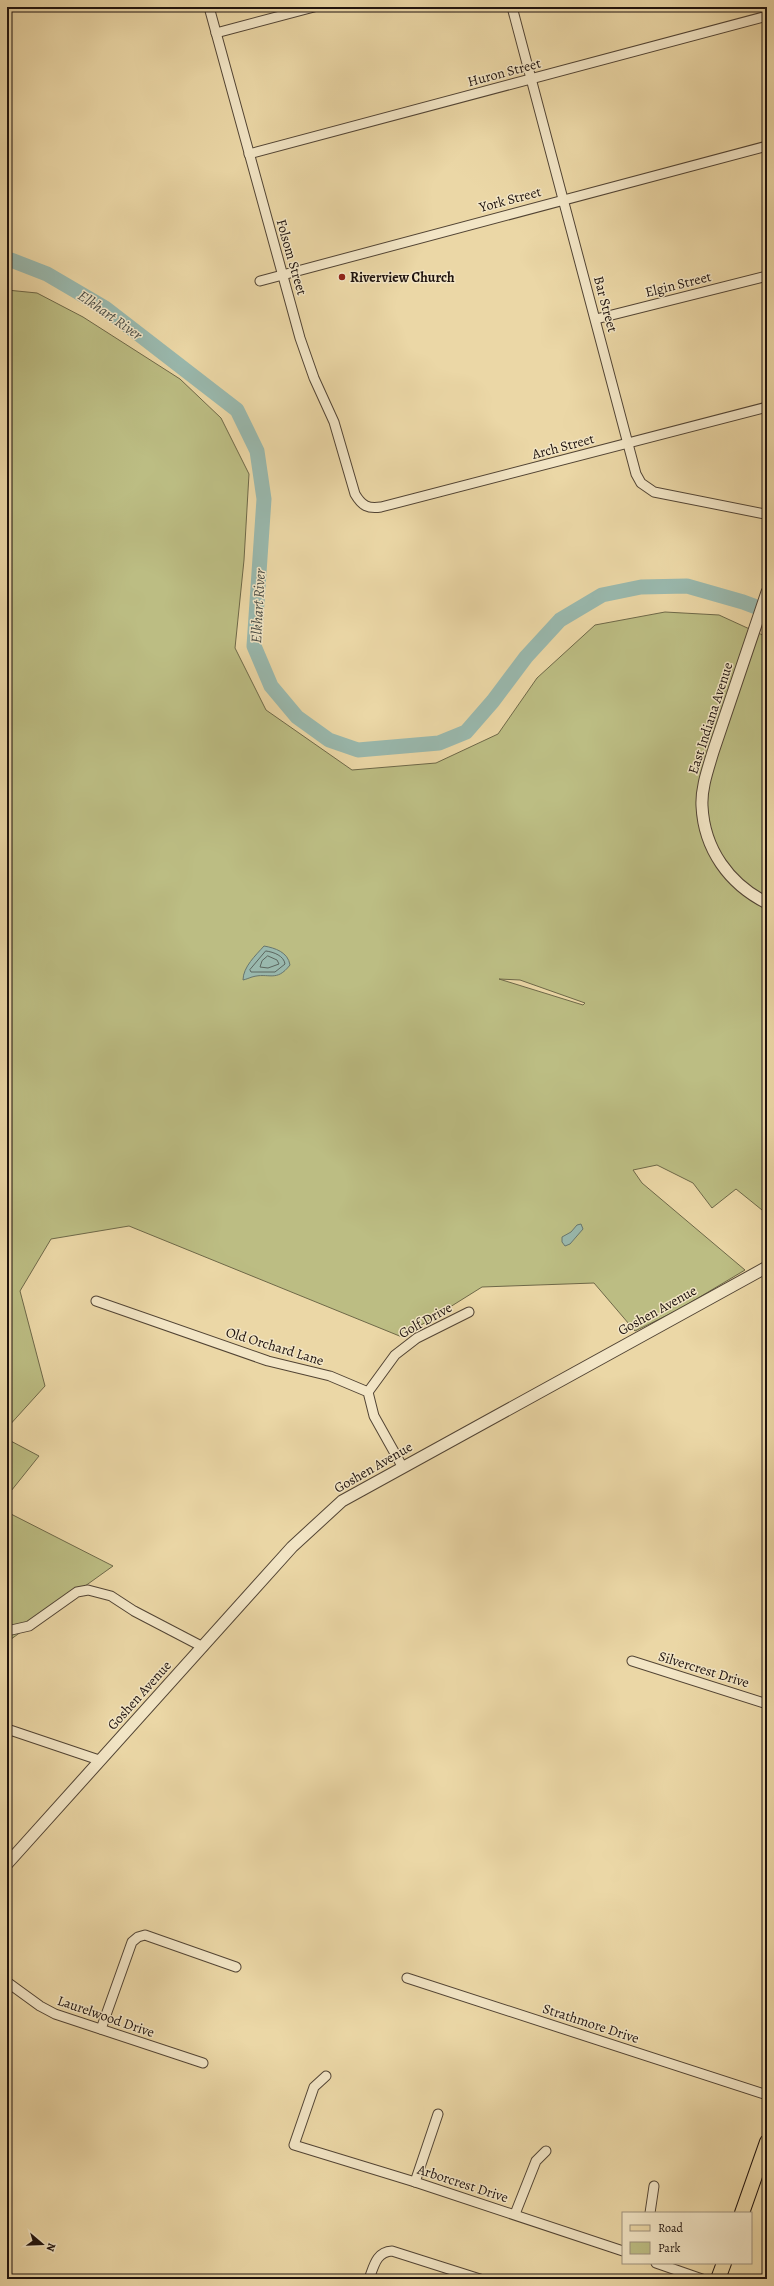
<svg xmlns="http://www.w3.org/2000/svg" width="774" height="2286" font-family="Alegreya,serif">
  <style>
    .green { fill: #bcbd83; stroke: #6e6848; fill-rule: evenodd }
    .water { fill: #99b8ad; stroke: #68766d }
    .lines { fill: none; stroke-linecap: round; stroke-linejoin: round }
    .shore { stroke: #5c665e; stroke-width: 1 }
    .river { stroke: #99b8ad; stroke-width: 15 }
    .minor-casing { stroke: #524434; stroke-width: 11 }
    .tertiary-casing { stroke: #524434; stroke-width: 13 }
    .primary-casing { stroke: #1f130e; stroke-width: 16 }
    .minor { stroke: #f2e5c5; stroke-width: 9 }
    .tertiary { stroke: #f2e5c5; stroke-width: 11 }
    .primary { stroke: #ebd7a6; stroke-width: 14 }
    .poi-dot { fill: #8f2418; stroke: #f2e5c5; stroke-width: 1.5 }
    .labels { text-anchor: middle; stroke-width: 3; stroke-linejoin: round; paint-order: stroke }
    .street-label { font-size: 14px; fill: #1f130e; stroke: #f2e5c5 }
    .poi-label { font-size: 14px; font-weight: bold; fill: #1f130e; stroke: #f2e5c5; text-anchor: start }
    .water-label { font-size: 15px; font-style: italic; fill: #4a4d46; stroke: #f2e5c5 }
  </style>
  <rect width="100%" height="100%" fill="#ebd7a6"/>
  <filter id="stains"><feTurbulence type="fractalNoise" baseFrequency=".005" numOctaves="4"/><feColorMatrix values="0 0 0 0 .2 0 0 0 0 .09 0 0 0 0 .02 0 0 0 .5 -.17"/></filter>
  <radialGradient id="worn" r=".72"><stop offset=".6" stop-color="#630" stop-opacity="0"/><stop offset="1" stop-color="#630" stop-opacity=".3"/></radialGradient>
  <g class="green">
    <path d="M7 290 37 293 83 317 180 379 221 418 249 474 244 560 235 648 266 710 352 770 436 763 498 734 537 678 595 625 665 612 719 615 767 637V1212L762 1210 736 1189 712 1208 693 1183 657 1165 633 1170 642 1183 745 1270 678 1310 635 1331 594 1283 482 1287 402 1337 129 1226 51 1239 20 1291 45 1386 7 1428ZM499 979 520 980 585 1003 583 1005Z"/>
    <path d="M7 1439 39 1456 7 1496Z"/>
    <path d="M7 1512 113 1566 7 1642Z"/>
  </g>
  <g class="water">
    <path d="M264 946C275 948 288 952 290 965 276 983 269 972 252 977 249 978 247 979 243 980 243 967 256 955 264 946Z"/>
    <path d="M581 1224 583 1229 570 1244 565 1246 562 1242V1237L571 1232 577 1225Z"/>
  </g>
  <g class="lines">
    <g class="shore">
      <path d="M266 951C274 952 284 956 285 964L275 972H251L250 970Z"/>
      <path d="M268 956 277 960 279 964 268 968 260 967 262 961Z"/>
    </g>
    <path class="river" d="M7 260H11L47 274 105 308 237 410 257 451 264 499 254 646 271 686 297 717 329 740 358 750 439 743 466 732 493 701 526 657 560 620 602 595 641 587 687 586 743 602 767 611"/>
    <g class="minor-casing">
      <g id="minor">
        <path d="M209 7 300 338 314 378 334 422 355 494C362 506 368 509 381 507L767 407"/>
        <path d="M512 7 636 474 641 483 654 492 765 514"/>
        <path d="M216 33 314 7"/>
        <path d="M249 154 767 16"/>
        <path d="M260 281 767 146"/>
        <path d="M596 319 767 276"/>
        <path d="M96 1301 268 1361 330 1376 368 1392 374 1416 402 1466"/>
        <path d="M368 1392 395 1355 417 1338 469 1312"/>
        <path d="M7 1631 29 1626 77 1592 88 1590 111 1596 134 1611 203 1647"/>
        <path d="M632 1661 767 1704"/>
        <path d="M7 1729 99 1760"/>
        <path d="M407 1978 767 2095"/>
        <path d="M7 1982 40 2006 55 2014 203 2063"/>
        <path d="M101 2029 132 1942 138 1937 145 1935 236 1967"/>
        <path d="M326 2076 314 2087 294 2145 415 2182 623 2251"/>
        <path d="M415 2182 438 2114"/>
        <path d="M650 2213 654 2186"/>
        <path d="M515 2214 536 2161 546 2151"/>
        <path d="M656 2263 702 2279"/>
        <path d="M369 2279C374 2266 376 2252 392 2251L480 2279"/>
      </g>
    </g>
    <g class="tertiary-casing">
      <g id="tertiary">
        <path d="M767 592 713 752C708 769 701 788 702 806 704 849 729 884 767 903"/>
        <path d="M7 1864 292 1547 342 1501 767 1267"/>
      </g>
    </g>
    <g class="primary-casing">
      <g id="primary">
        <path d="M742 2213 767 2142"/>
        <path d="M718 2279 724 2263"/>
      </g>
    </g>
    <use href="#minor" class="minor"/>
    <use href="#tertiary" class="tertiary"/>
    <use href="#primary" class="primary"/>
  </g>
  <circle class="poi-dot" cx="342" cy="277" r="4"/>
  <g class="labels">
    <g class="street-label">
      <text transform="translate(504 72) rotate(-15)" y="5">Huron Street</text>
      <text transform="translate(510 199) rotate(-15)" y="5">York Street</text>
      <text transform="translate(292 257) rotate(74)" y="5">Folsom Street</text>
      <text transform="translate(678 284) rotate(-14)" y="5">Elgin Street</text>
      <text transform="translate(606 304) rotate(75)" y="5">Bar Street</text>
      <text transform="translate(563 446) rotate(-15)" y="5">Arch Street</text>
      <text transform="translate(710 718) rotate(-72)" y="5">East Indiana Avenue</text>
      <text transform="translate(657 1310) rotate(-29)" y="5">Goshen Avenue</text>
      <text transform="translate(425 1320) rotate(-29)" y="5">Golf Drive</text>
      <text transform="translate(275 1346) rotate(17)" y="5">Old Orchard Lane</text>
      <text transform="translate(373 1467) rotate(-30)" y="5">Goshen Avenue</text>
      <text transform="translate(704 1669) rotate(17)" y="5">Silvercrest Drive</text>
      <text transform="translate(139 1695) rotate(-48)" y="5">Goshen Avenue</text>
      <text transform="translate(106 2016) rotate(19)" y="5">Laurelwood Drive</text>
      <text transform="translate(591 2023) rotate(18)" y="5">Strathmore Drive</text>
      <text transform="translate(463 2183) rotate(18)" y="5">Arborcrest Drive</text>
    </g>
    <g class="poi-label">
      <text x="350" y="282">Riverview Church</text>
    </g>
    <g class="water-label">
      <text transform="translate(110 315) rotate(35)" y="5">Elkhart River</text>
      <text transform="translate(258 606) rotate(-87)" y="5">Elkhart River</text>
    </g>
  </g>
  <rect width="774" height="2286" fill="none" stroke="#ebd7a6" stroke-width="24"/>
  <rect x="8" y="8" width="758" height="2270" fill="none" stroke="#1f130e" stroke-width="2"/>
  <rect x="12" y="12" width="750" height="2262" fill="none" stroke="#1f130e"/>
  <rect x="622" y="2212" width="130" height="52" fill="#f2e5c5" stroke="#9e917c"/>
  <rect x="630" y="2225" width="20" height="6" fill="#ebd7a6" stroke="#9e917c"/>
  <text x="658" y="2232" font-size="12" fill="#1f130e">Road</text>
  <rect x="630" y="2242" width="20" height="12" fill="#bcbd83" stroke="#9e917c"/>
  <text x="658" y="2252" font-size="12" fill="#1f130e">Park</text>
  <g transform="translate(42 2244) rotate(109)" stroke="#f2e5c5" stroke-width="3" paint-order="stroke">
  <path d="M0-3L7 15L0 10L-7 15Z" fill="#1f130e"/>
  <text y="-6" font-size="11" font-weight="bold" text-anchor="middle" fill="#1f130e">N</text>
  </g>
  <rect width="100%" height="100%" filter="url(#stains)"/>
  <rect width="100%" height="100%" fill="url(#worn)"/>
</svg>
